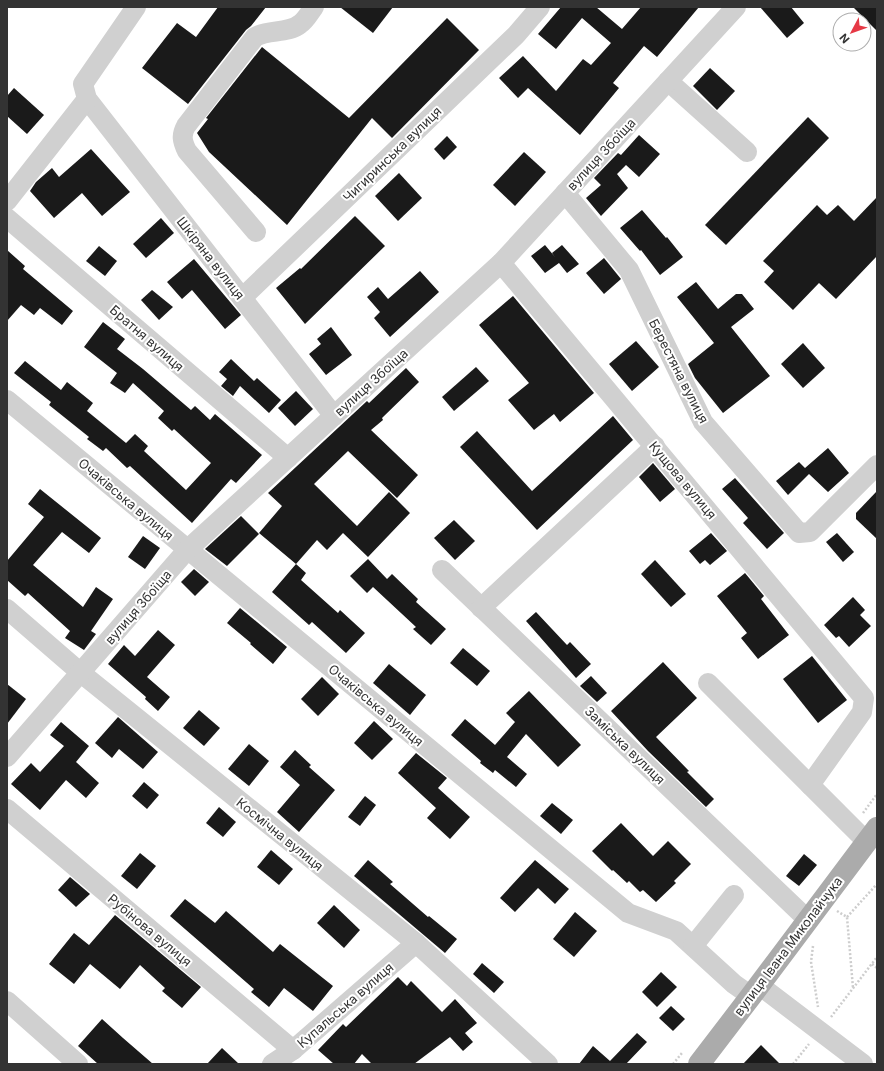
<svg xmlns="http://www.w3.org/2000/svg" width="884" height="1071" font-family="Inter,sans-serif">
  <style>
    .building { fill: #1a1a1a }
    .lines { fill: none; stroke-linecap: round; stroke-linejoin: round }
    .path { stroke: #cdcdcd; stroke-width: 2.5; stroke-dasharray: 2 2; stroke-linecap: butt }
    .minor { stroke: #d0d0d0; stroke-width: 20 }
    .major { stroke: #ababab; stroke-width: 22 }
    .labels { text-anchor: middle; stroke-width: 4; stroke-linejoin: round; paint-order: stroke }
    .street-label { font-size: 13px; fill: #333; stroke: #fff }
  </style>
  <rect width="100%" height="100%" fill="#fff"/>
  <g class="building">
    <path d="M218 7H266L251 26 246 30 188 104 142 68 177 23 196 37Z"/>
    <path d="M340 7H393L373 33Z"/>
    <path d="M561 7H596L622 29 641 7H699L657 57 644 46 613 83 619 88 580 135 528 88 518 98 499 78 523 56 556 91 583 59 591 65 611 43 582 18 556 49 538 34Z"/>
    <path d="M760 7H791L804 23 787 38Z"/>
    <path d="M853 7H877V31Z"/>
    <path d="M447 18 479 50 392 138 372 118 287 225 209 152 197 133 208 119 206 118 262 47 349 118Z"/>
    <path d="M710 68 735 91 717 110 693 86Z"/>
    <path d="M14 88 44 115 27 134 7 116V96Z"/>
    <path d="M808 117 829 138 726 245 705 225Z"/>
    <path d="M639 135 660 154 639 177 626 165 617 174 628 188 601 216 586 198 601 185 594 178 618 153 621 155Z"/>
    <path d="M447 136 457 147 444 160 434 149Z"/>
    <path d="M91 149 130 192 102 216 82 193 54 218 30 191 36 182 52 168 59 177Z"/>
    <path d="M524 152 546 172 515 206 493 185Z"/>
    <path d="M399 173 422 198 398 221 375 196Z"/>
    <path d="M877 197V256L836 299 819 283 793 310 764 282 774 271 763 261 817 205 827 215 838 205 854 221Z"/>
    <path d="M642 210 666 238 667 237 683 257 660 275 641 250 640 251 620 228Z"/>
    <path d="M355 216 385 246 305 324 276 288 300 268 301 269Z"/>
    <path d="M161 218 174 233 146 258 133 244Z"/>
    <path d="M545 245 555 257 552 253 562 245 579 264 567 273 559 263 545 273 531 256Z"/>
    <path d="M99 246 117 261 105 276 86 261Z"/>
    <path d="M7 250 25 266 23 269 73 311 62 325 40 308 34 315 21 305 7 321Z"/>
    <path d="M604 258 621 279 604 294 586 273Z"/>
    <path d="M194 259 241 315 225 329 192 290 182 299 167 282Z"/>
    <path d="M420 271 439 292 390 337 374 318 380 312 367 297 378 287 388 299Z"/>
    <path d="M696 282 718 309 736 294H742L754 309 731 327 770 376 723 413 695 378 688 364 714 343 677 297Z"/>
    <path d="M152 290 173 307 159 320 141 300Z"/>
    <path d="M513 296 594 393 560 422 554 414 534 430 508 400 529 383 479 325Z"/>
    <path d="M103 322 125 339 117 349 143 369 191 410 195 406 210 420 215 414 262 455 236 483 231 479 192 523 130 466 127 468 106 448 103 451 87 439 89 437 49 405 51 402 14 373 25 361 61 390 67 382 93 403 87 411 126 443 135 434 148 446 144 451 186 490 211 463 174 429 172 431 158 418 164 411 133 383 125 393 110 383 117 373 84 347Z"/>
    <path d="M331 327 352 355 326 375 309 354 321 344 317 339Z"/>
    <path d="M636 341 659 367 632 391 609 364Z"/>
    <path d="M803 343 825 368 803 388 781 364Z"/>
    <path d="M231 359 254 381 257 378 281 400 269 413 240 386 233 396 221 386 227 379 219 372Z"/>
    <path d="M476 367 489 381 454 411 442 397Z"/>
    <path d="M406 368 419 382 382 418 383 420 371 430 418 475 397 498 348 451 314 484 357 526 389 492 410 513 368 557 343 533 327 550 317 540 296 564 259 533 282 506 268 493 367 401 369 403Z"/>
    <path d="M296 391 313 409 295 426 278 408Z"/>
    <path d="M613 416 633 440 537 530 460 447 477 431 532 491Z"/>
    <path d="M828 448 849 473 828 492 809 474 788 495 776 481 799 462 805 468Z"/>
    <path d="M653 463 675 489 660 502 639 477Z"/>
    <path d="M735 478 784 533 767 549 743 523 748 518 722 489Z"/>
    <path d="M40 489 101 538 89 553 62 532 33 565 83 607 96 587 113 599 91 631 96 634 84 650 65 638 70 631 28 593 25 596 7 580V561L44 517 28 504Z"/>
    <path d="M877 491V539L856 519V513Z"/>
    <path d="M241 516 259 534 227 566 205 549Z"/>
    <path d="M454 520 475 541 455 560 434 538Z"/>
    <path d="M711 533 727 551 710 565 705 560 700 564 689 551Z"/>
    <path d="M837 533 854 552 843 562 826 542Z"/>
    <path d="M143 536 160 548 145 569 128 557Z"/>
    <path d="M368 559 387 579 392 574 418 599 416 602 446 629 431 645 413 629 416 627 373 587 367 593 350 576Z"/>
    <path d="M655 560 686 594 671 607 641 574Z"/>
    <path d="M296 564 306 573 301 580 338 613 340 610 365 633 346 653 312 622 309 625 272 592Z"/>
    <path d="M194 569 209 582 195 596 181 582Z"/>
    <path d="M745 573 764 596 761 599 789 635 758 659 741 638 747 633 717 596Z"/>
    <path d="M853 597 865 610 860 615 871 626 849 647 839 636 836 638 824 625Z"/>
    <path d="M240 608 287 647 273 664 250 644 251 643 227 623Z"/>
    <path d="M536 612 567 645 570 642 591 664 576 678 526 621Z"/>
    <path d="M158 630 175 645 147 677 170 697 158 711 145 699 146 697 108 664 124 645 135 656Z"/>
    <path d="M463 648 490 671 477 686 450 663Z"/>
    <path d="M812 656 847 700 818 723 783 679Z"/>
    <path d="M663 662 697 698 656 737 689 771 687 772 714 799 706 807 648 751 611 711Z"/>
    <path d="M389 664 426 695 410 715 373 683Z"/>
    <path d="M591 676 607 693 597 702 580 686Z"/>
    <path d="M322 677 339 694 318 716 301 699Z"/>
    <path d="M7 684 26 699 7 724Z"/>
    <path d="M529 691 581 745 558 767 526 734 507 757 527 774 516 787 495 770 493 773 480 763 481 761 451 735 465 719 495 745 515 722 506 713Z"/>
    <path d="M199 710 220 728 204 746 183 728Z"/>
    <path d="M118 717 158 752 143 769 119 749 112 758 95 743Z"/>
    <path d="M374 721 393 739 372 760 354 743Z"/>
    <path d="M61 722 89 746 76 762 99 783 86 798 66 780 40 810 11 784 31 763 40 772 64 746 50 735Z"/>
    <path d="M249 744 269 761 249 786 228 769Z"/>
    <path d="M295 750 311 765 309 767 335 790 299 832 277 812 300 785 280 767Z"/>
    <path d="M416 753 447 778 438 788 470 817 450 839 427 818 436 808 398 773Z"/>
    <path d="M144 782 159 795 147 809 132 796Z"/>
    <path d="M365 796 376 805 360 826 348 817Z"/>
    <path d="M552 803 573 820 561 834 540 816Z"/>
    <path d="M219 807 236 822 223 837 206 823Z"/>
    <path d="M621 823 653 856 668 841 691 864 674 881 676 883 656 902 643 890 640 892 629 881 627 883 613 870 612 871 592 851Z"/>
    <path d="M271 850 293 869 279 885 257 867Z"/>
    <path d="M140 853 156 866 137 889 121 876Z"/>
    <path d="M804 854 817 865 799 886 786 876Z"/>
    <path d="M368 860 393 882 390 884 428 917 429 916 457 939 445 953 354 876Z"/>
    <path d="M535 860 569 889 555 904 538 888 515 912 500 898Z"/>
    <path d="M70 877 90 894 76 907 58 890Z"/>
    <path d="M185 899 215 923 226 911 273 952 280 944 333 986 313 1011 284 988 269 1007 251 992 254 989 170 916Z"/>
    <path d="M334 905 360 930 344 948 317 923Z"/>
    <path d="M575 912 597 931 574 957 553 939Z"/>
    <path d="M115 915 201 987 182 1008 162 991 165 988 140 965 120 989 90 964 74 984 49 964 74 933 89 945Z"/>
    <path d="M482 963 504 982 494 993 473 974Z"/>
    <path d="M661 972 677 987 657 1007 642 992Z"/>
    <path d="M398 977 407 986 411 981 442 1012 455 999 477 1023 465 1033 473 1042 463 1051 450 1037 414 1064H372L362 1054 354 1064H334L318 1050 343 1024 346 1027Z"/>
    <path d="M671 1006 685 1019 673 1031 659 1018Z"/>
    <path d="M102 1019 123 1038 153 1064H98L78 1046Z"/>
    <path d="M637 1033 647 1042 626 1064H579L593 1046 610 1061Z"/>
    <path d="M761 1045 780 1064H743Z"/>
    <path d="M222 1048 239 1064H207Z"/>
  </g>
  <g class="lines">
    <g class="path">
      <path d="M863 813 877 794"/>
      <path d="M837 911 847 917 853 988"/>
      <path d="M847 917 877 884"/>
      <path d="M813 946 811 962 818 1007"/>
      <path d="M872 964 877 968"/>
      <path d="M831 1017 877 957"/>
      <path d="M673 1064 682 1053"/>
      <path d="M793 1064 809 1044"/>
    </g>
    <g class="minor">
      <path d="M136 7 83 84 87 99 334 416"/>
      <path d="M668 81 747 152"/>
      <path d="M565 193 629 270 703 422 799 533 810 532 877 465"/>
      <path d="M7 201 87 99"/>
      <path d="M7 218 288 458"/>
      <path d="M256 232 187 151C182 141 181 135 186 126L255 37C268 29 288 34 300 24 306 20 310 12 314 7"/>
      <path d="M501 263 864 698 862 712 810 785"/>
      <path d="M242 298 516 35 540 7"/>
      <path d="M7 400 628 913 676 931 734 984 751 996"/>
      <path d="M442 570 808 920"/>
      <path d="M481 608 655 446"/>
      <path d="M7 609 81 673 416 943 548 1064"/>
      <path d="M708 683 867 842"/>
      <path d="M7 757 187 550 501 263 736 7"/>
      <path d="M7 809 293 1050"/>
      <path d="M693 946 734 895"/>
      <path d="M759 985 863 1064"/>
      <path d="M7 1001 78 1064"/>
      <path d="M272 1064 293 1050 416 943"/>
    </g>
    <path class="major" d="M699 1064 751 996 877 828"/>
  </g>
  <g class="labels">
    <g class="street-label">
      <text transform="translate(392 154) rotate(-44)" y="5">Чигиринська вулиця</text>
      <text transform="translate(601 154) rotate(-47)" y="5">вулиця Збоїща</text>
      <text transform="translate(211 258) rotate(52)" y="5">Шкіряна вулиця</text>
      <text transform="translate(147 338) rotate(41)" y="5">Братня вулиця</text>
      <text transform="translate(679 371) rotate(63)" y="5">Берестяна вулиця</text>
      <text transform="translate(371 382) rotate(-42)" y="5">вулиця Збоїща</text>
      <text transform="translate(683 480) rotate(50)" y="5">Кущова вулиця</text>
      <text transform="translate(126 499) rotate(40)" y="5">Очаківська вулиця</text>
      <text transform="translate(138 607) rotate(-49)" y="5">вулиця Збоїща</text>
      <text transform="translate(376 705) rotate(40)" y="5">Очаківська вулиця</text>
      <text transform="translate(625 745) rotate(44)" y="5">Заміська вулиця</text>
      <text transform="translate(280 834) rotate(39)" y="5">Космічна вулиця</text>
      <text transform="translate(150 930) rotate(40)" y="5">Рубінова вулиця</text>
      <text transform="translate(788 946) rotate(-53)" y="5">вулиця Івана Миколайчука</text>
      <text transform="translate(345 1005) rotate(-41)" y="5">Купальська вулиця</text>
    </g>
  </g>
  <rect width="884" height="1071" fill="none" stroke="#333333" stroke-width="16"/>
  <g transform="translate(852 32) rotate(229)"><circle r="19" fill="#ffffff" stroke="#adadad"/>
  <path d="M0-3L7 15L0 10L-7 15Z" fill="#e63946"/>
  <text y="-6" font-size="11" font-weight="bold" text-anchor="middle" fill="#333333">N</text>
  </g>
</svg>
